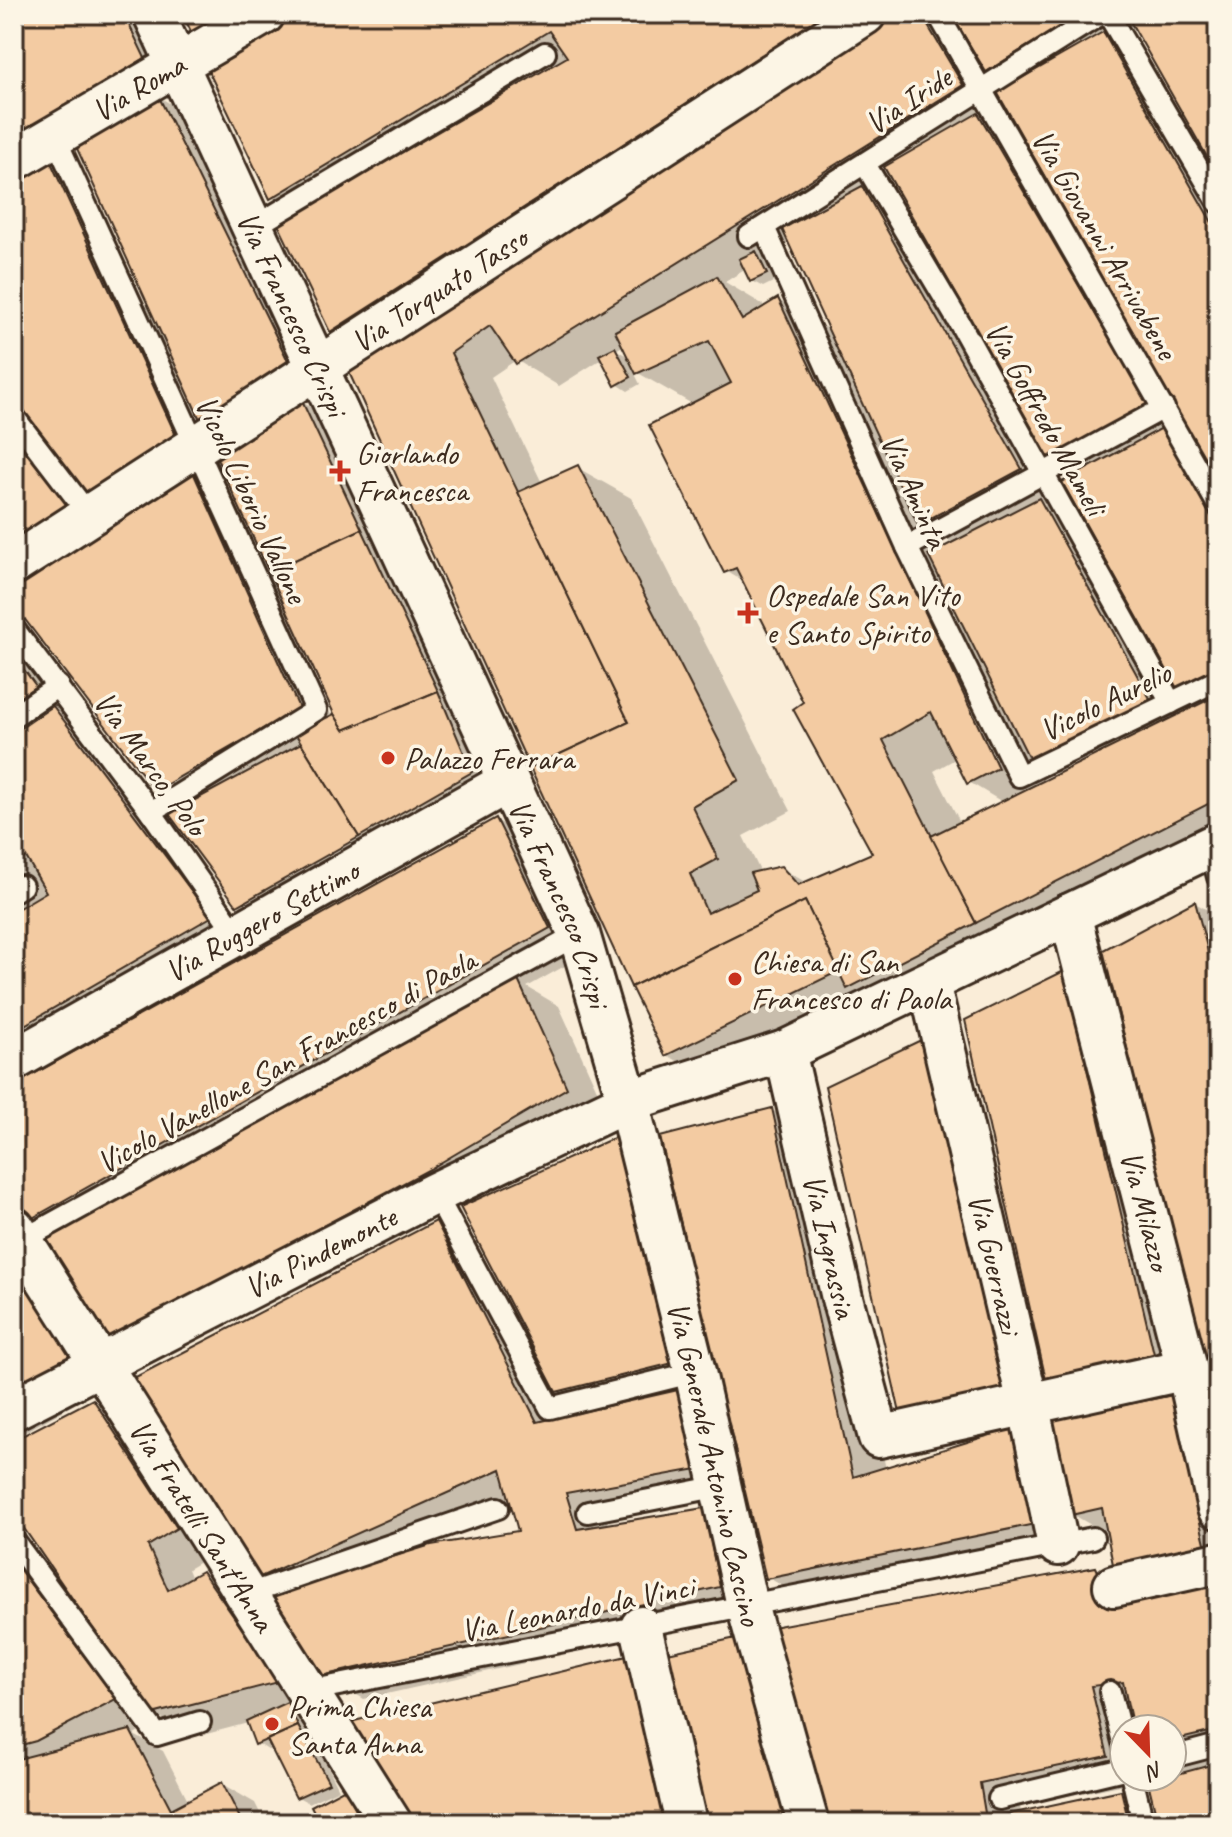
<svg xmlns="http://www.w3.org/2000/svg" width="1232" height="1837" font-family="Caveat,sans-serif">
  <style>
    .shadow { fill: #0003; fill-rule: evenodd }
    .building { fill: #f3cba2; stroke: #3b2a1e; stroke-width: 2 }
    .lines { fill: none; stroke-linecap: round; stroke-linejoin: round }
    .service-casing { stroke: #3b2a1e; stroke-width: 26 }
    .minor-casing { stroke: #3b2a1e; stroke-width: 46 }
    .service { stroke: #fcf5e5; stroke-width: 20 }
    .minor { stroke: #fcf5e5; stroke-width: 40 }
    .poi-dot { fill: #c8321e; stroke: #fcf5e5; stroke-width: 3 }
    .labels { text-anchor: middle; stroke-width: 7; stroke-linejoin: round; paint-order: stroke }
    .street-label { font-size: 32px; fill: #3b2a1e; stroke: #fcf5e5 }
    .poi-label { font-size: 32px; fill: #3b2a1e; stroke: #fcf5e5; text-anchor: start }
  </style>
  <rect width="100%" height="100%" fill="#faedd8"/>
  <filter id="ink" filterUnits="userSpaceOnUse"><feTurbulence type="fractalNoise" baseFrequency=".0125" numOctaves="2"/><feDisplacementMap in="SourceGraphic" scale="16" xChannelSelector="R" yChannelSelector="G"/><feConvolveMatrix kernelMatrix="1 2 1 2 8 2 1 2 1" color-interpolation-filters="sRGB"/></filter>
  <g filter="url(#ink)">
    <g class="shadow">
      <path d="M14 14H153L159 97 190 115 324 388 302 402 333 420 504 791 272 924 239 905 186 807 156 790 14 602V588L20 584 14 580V415L105 530 124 518 14 396ZM78 147 149 304 146 306 89 182 54 162ZM172 435 222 464 238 500 201 479 218 467 170 439ZM309 654 336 715 332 717 305 656Z"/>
      <path d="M185 14H934L1003 108 985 120 1019 139 1091 262 1094 260 1013 86 987 71 953 14H1218V172L1136 28 1115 41 1218 187V479L1189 427 1172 436 1218 491V844L1027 953 901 1018 861 995 700 1074 667 1055 372 354 331 331 299 214 271 197ZM893 177 1051 456 1081 474 1180 688 1206 703 1180 716 1072 520 1043 503 1062 493 904 212 869 192ZM790 242 831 331 778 300 767 307 725 282 746 269 752 281 763 287 777 280 764 258ZM624 345 631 358 616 350ZM603 358 617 384 628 391 640 384 633 370 694 405 726 571 746 583 806 702 875 854 807 883 781 868 761 873 743 836 791 811 631 498 578 468 542 483 491 377 516 360 559 386ZM922 525 955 544 935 554ZM957 758 969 782 1004 803 961 824 934 771ZM1031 759 1060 775 1043 783Z"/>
      <path d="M14 632 68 706 59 712 94 732 251 941 14 1078Z"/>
      <path d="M496 820 537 844 590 952 527 987 559 1006 607 1112 472 1192 149 1364 108 1340 14 1196V1088Z"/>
      <path d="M1195 903 1218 916V1412Z"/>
      <path d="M1063 973 1104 997 1194 1378 1048 1379Z"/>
      <path d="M921 1042 962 1066 943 1435Z"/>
      <path d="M772 1110 813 1134 886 1469 1172 1397 1218 1474V1569L1105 1533 1072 1514 1059 1451 1075 1547 809 1601 767 1577Z"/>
      <path d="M616 1140 649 1159 705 1381 664 1391V1395L677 1392 719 1416 737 1492 606 1516 609 1526 704 1510 745 1534 760 1610 364 1699 323 1675 287 1592 260 1576 436 1223 477 1247 563 1418 593 1411 557 1391ZM513 1505 520 1532 415 1552 414 1550Z"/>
      <path d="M14 1229 114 1382 14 1438Z"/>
      <path d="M93 1401 134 1425 217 1552 188 1569 192 1579 202 1573 243 1597 339 1789 309 1803 298 1797 273 1748 268 1750 257 1743 248 1723 195 1737 153 1713 14 1511V1439L15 1441Z"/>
      <path d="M14 1533 156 1723 134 1735 163 1751 189 1802 222 1784 255 1803 265 1823H14Z"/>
      <path d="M1096 1569 1137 1593 1211 1585 1218 1589V1823H827ZM1124 1729H1172V1767L1184 1774 1158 1813 1121 1792 1021 1814 1020 1806 1149 1779 1148 1777H1124Z"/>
      <path d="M345 1791 368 1804 378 1823H322Z"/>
    </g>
    <g class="building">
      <path d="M14 14H124L145 58 14 138Z"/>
      <path d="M183 14H230L192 34Z"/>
      <path d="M299 14H826L330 332 278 224 567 57 549 31 270 199 206 66Z"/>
      <path d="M887 14H921L963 85 516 364 490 326 451 353 629 722 530 768 347 368Z"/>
      <path d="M951 14H1080L986 72Z"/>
      <path d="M1126 14H1218V176Z"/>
      <path d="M1103 32 1218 233V483L997 92Z"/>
      <path d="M157 93 292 369 203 426 74 142Z"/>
      <path d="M978 113 1148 404 1049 458 884 167Z"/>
      <path d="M48 156 179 442 91 502 14 399V176Z"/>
      <path d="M862 186 1022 469 918 525 782 229Z"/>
      <path d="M756 251 767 274 750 282 739 259Z"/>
      <path d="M717 276 742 320 778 298 998 768 967 784 931 712 883 740 976 923 847 989 805 901 631 987 530 768 629 722 518 492 578 465 739 780 692 806 718 859 690 874 707 913 757 890 750 873 781 866 798 885 872 853 793 709 803 702 736 568 724 573 649 425 731 383 709 341 636 374 615 331Z"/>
      <path d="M615 347 631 377 615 386 599 355Z"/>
      <path d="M301 399 362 529 269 572 213 450Z"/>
      <path d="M1162 428 1218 529V671L1178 690 1062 482Z"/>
      <path d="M14 435 74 512 14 551Z"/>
      <path d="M193 472 299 708 155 791 14 605V586Z"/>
      <path d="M1039 498 1152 702 1030 760 928 555Z"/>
      <path d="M362 529 438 691 344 730 334 714 269 572Z"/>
      <path d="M14 656 36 686 14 701Z"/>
      <path d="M438 691 472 772 359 837 295 733 334 714 344 730Z"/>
      <path d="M1218 695V799L976 923 931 836Z"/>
      <path d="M53 706 211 917 14 1031V911L46 892 26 857 14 865V733Z"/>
      <path d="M301 743 359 837 237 906 169 814Z"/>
      <path d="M496 818 550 928 27 1221 14 1200V1085Z"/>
      <path d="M805 901 839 971 665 1056 631 987Z"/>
      <path d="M1195 901 1218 990V1421L1103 950Z"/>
      <path d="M1064 971 1154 1354 1046 1380 965 1020Z"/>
      <path d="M518 980 567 1088 430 1169 107 1341 43 1238Z"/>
      <path d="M921 1040 1006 1390 900 1413 825 1086Z"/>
      <path d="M772 1108 853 1477 1013 1428 1035 1524 766 1579 660 1137Z"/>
      <path d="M616 1137 673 1363 556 1392 460 1207Z"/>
      <path d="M436 1221 537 1422 678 1390 697 1469 566 1493 577 1529 704 1508 720 1587 321 1676 267 1596 431 1545 518 1531 501 1469 258 1578 128 1381Z"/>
      <path d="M14 1266 74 1358 14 1392Z"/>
      <path d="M1173 1395 1186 1461 1197 1459 1207 1503 1196 1506 1206 1547 1115 1575 1102 1508 1071 1515 1050 1420Z"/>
      <path d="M93 1399 177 1528 148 1546 168 1590 202 1571 279 1682 152 1714 14 1514V1440Z"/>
      <path d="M14 1562 116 1699 36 1741 14 1747Z"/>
      <path d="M1096 1567 1112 1603 1211 1583 1218 1613V1730L1172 1741V1729H1133L1123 1682 1091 1686 1108 1756 980 1783 986 1819 1121 1790 1129 1823H825L772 1627Z"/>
      <path d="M736 1638 788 1823H704L663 1654Z"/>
      <path d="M631 1655 672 1823H415L350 1722Z"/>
      <path d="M287 1702 298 1726 255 1745 246 1721Z"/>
      <path d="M298 1726 329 1783 296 1798 267 1740Z"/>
      <path d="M130 1730 171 1809 222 1782 240 1818 231 1823H14V1760Z"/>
      <path d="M1218 1763V1823H1158L1148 1782Z"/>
      <path d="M345 1788 363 1823H320L311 1806Z"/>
    </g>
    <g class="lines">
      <g class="service-casing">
        <g id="service">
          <path d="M938 14 1218 505"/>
          <path d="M1108 14 1218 202"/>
          <path d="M54 135 316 710 151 812"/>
          <path d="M865 164 960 324 1171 703"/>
          <path d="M764 227 907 547 1019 776 1218 680"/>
          <path d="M252 228 545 53"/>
          <path d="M749 236 1101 14"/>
          <path d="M14 417 90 516"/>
          <path d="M907 547 1164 408"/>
          <path d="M14 629 151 812 237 935"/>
          <path d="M14 716 58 686"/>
          <path d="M1210 847 1218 877"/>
          <path d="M14 891 22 886"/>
          <path d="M435 1193 550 1408 695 1372"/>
          <path d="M22 1240 579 934"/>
          <path d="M588 1512 721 1486"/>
          <path d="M14 1541 157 1735 200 1722"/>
          <path d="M245 1595 498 1508"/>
          <path d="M308 1691 1093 1538"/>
          <path d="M1110 1692 1124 1746"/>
          <path d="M1172 1757 1218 1745"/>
          <path d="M1132 1777 1143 1823"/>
          <path d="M999 1799 1124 1769"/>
        </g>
      </g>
      <g class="minor-casing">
        <g id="minor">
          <path id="s1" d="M154 14 579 934 628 1101 695 1372 747 1605 808 1823"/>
          <path id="s2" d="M14 160 264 14"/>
          <path id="s3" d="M14 564 865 14"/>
          <path id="s4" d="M1070 914 1187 1369 1218 1508"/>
          <path id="s5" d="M929 983 1028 1403 1058 1545"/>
          <path id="s6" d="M785 1051 842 1298 879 1437 1187 1369"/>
          <path id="s7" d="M14 1060 508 782"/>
          <path id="s8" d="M14 1228 391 1823"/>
          <path id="s9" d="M14 1409 435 1193 628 1101 785 1051 1218 843"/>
          <path d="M1114 1586 1218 1563"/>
          <path d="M641 1627 686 1823"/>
        </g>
      </g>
      <use href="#service" class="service"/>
      <use href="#minor" class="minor"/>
    </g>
  </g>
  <g class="poi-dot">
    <path d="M336 459h8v8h8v8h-8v8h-8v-8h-8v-8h8z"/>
    <path d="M744 601h8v8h8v8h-8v8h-8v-8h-8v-8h8z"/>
    <circle cx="388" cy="758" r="8"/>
    <circle cx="735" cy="979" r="8"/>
    <circle cx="272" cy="1724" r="8"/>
  </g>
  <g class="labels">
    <g class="street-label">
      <text dy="11" stroke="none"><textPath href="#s2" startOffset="144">Via Roma</textPath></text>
      <text transform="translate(908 100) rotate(-33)" y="11">Via Iride</text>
      <text transform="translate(1105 244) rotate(60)" y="11">Via Giovanni Arrivabene</text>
      <text dy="11" stroke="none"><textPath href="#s3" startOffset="506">Via Torquato Tasso</textPath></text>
      <text dy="11" stroke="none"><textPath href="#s1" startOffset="330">Via Francesco Crispi</textPath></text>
      <text transform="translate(1046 418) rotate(61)" y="11">Via Goffredo Mameli</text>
      <text transform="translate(915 491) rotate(66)" y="11">Via Aminta</text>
      <text transform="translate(252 499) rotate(65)" y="11">Vicolo Liborio Vallone</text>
      <text transform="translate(1105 701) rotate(-26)" y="11">Vicolo Aurelio</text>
      <text transform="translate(151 763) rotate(54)" y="11">Via Marco, Polo</text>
      <text dy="11" stroke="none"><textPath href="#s1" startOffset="978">Via Francesco Crispi</textPath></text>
      <text dy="11" stroke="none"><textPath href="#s7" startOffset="284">Via Ruggero Settimo</textPath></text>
      <text transform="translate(286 1061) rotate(-29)" y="11">Vicolo Vanellone San Francesco di Paola</text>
      <text dy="11" stroke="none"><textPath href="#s4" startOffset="306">Via Milazzo</textPath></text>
      <text dy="11" stroke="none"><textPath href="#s6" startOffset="200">Via Ingrassia</textPath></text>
      <text dy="11" stroke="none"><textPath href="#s9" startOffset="344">Via Pindemonte</textPath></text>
      <text dy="11" stroke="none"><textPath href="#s5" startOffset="288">Via Guerrazzi</textPath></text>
      <text dy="11" stroke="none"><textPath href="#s1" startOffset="1560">Via Generale Antonino Cascino</textPath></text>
      <text dy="11" stroke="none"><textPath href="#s8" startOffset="352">Via Fratelli Sant'Anna</textPath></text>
      <text transform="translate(577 1608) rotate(-11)" y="11">Via Leonardo da Vinci</text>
    </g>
    <g class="poi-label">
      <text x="356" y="464">Giorlando<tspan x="356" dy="37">Francesca</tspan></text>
      <text x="766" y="606">Ospedale San Vito<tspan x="766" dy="37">e Santo Spirito</tspan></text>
      <text x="404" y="769">Palazzo Ferrara</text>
      <text x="751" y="972">Chiesa di San<tspan x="751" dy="37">Francesco di Paola</tspan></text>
      <text x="288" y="1717">Prima Chiesa<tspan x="288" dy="37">Santa Anna</tspan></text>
    </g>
  </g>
  <rect width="1232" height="1837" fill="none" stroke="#fcf5e5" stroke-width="48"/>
  <rect x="24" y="24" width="1184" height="1789" fill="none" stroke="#3b2a1e" stroke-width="3" filter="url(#ink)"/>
  <g transform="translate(1148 1753) rotate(157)"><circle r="38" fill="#fcf5e5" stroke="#afa495" stroke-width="2"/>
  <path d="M0-6L14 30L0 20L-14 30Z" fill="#c8321e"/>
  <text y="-12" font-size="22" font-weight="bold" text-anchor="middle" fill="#3b2a1e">N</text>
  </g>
</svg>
